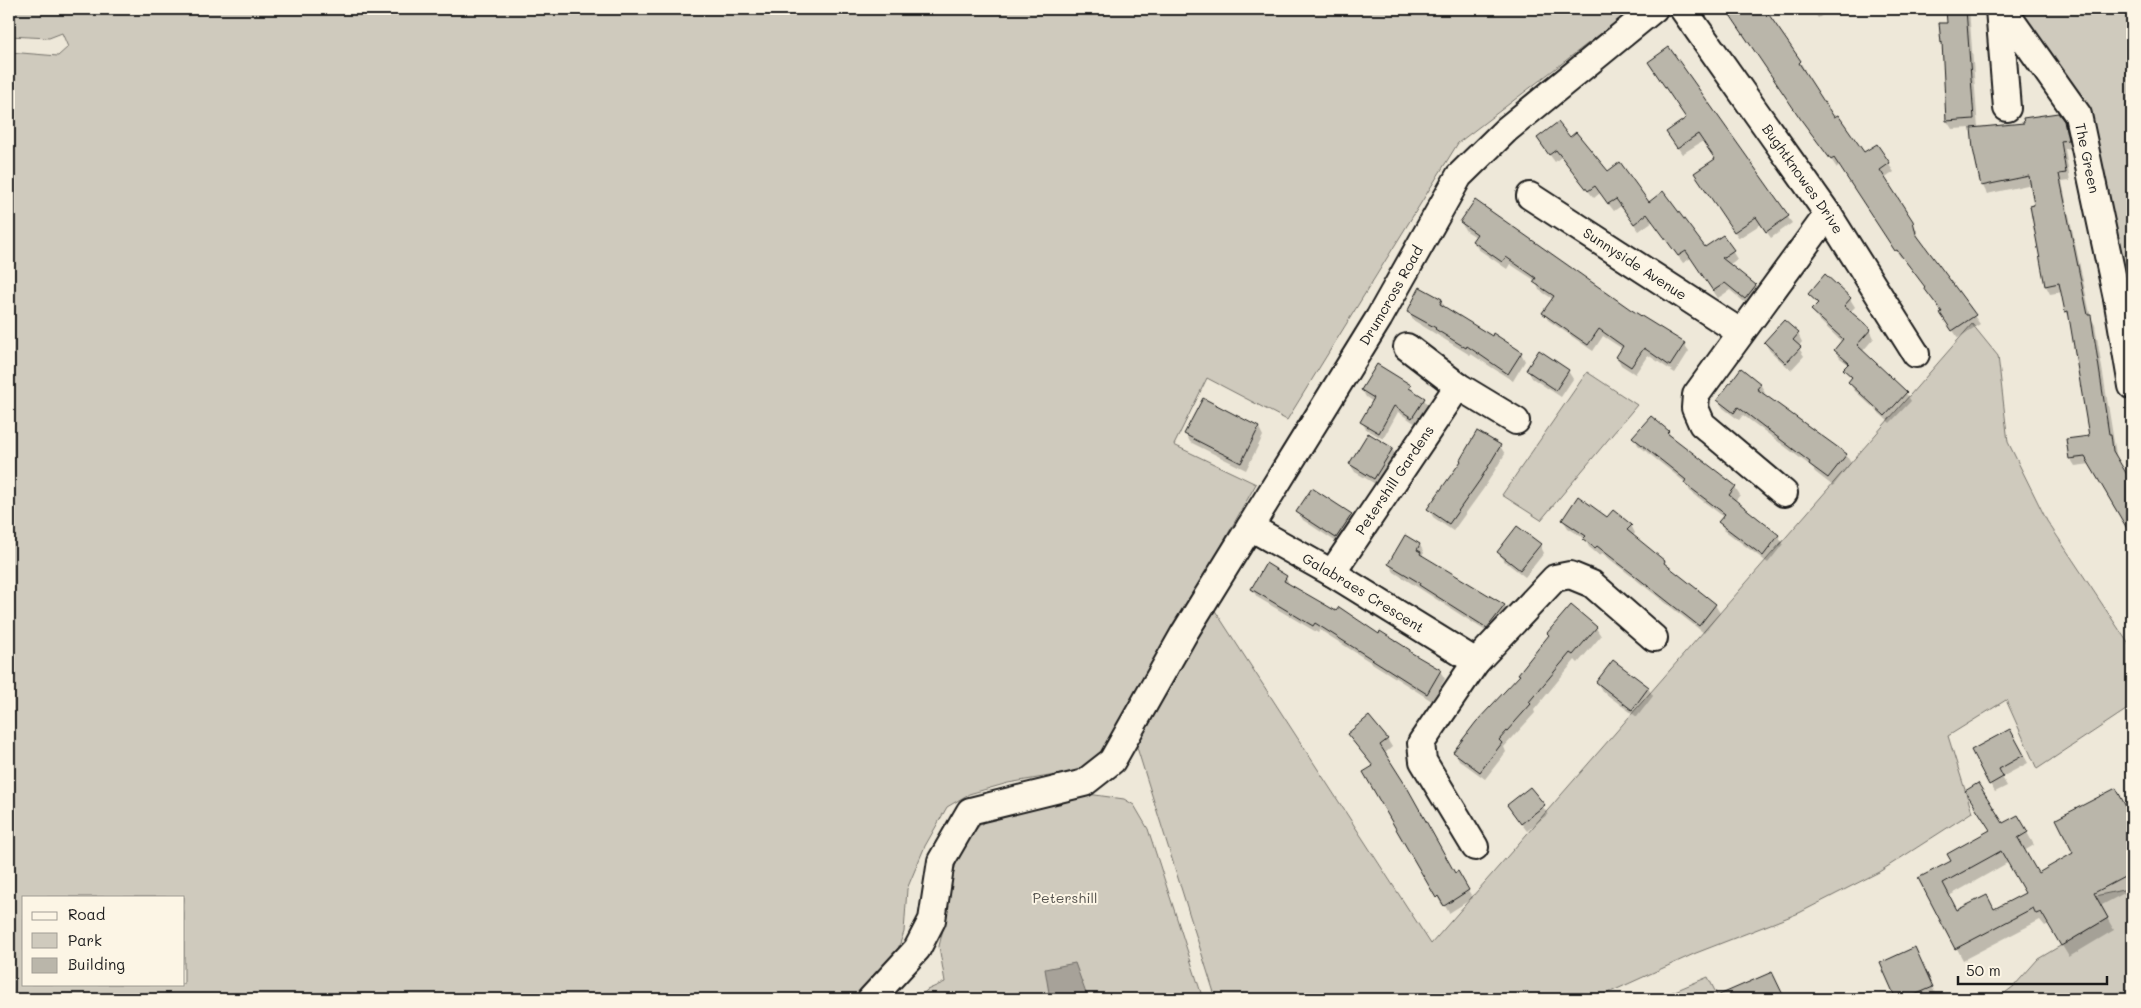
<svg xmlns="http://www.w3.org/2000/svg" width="2141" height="1008" font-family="Mali,sans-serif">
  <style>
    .green { fill: #cfcabd; stroke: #76736c; fill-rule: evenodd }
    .water { fill: #a7a299; stroke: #6f6c67 }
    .shadow { fill: #0003; fill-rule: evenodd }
    .building { fill: #bab6aa; stroke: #1c1c1c; fill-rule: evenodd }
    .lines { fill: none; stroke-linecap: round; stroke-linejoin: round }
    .minor-casing { stroke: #1c1c1c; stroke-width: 30 }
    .minor { stroke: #fcf5e5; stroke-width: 26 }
    .labels { text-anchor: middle; stroke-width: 4; stroke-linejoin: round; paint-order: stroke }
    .street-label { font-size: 14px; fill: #1c1c1c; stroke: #fcf5e5 }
    .park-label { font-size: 14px; fill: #52504c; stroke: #fcf5e5 }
  </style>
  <rect width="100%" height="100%" fill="#eee8d9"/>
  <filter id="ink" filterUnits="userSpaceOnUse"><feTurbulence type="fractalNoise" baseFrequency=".02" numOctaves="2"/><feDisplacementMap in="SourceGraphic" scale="10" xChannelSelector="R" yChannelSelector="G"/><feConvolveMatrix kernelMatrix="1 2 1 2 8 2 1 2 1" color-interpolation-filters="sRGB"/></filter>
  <g filter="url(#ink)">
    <g class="green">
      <path d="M9 9H1633L1458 143 1287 420 1207 378 1174 445 1256 484 1116 734 1099 757 1079 771 1008 783 969 794 947 807 925 846 907 889 904 932 898 949 885 967 850 999H9V52L58 56 68 47 62 33 49 38 9 36ZM24 897H184V984H24Z"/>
      <path d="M2019 9H2132V279L2125 276 2089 113Z"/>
      <path d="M1972 324 1998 356 2008 442 2047 521 2132 649V706L2037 769 2006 700 1948 736 1972 812 1879 872 1799 913 1696 953 1595 999H1216L1134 738 1214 609 1431 944Z"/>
      <path d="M1587 372 1637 405 1541 520 1502 495Z"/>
      <path d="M1088 794 1124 799 1134 805 1148 829 1203 999H917L927 990 945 982 939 946 946 917 951 883 960 848 980 825 1003 809Z"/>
      <path d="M2132 888V999H1997L2014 986 2038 959 2108 918 2095 896Z"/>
      <path d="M1708 977 1719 999H1656Z"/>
    </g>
    <path class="water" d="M1075 963 1088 999H1050L1045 969Z"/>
    <g class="shadow">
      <path d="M1727 9H1764L1800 62 1805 70 1803 71 1834 119 1864 154 1876 146 1894 172 1884 179 1917 230 1919 241 1980 324 1958 338 1926 288 1902 257 1901 258 1840 166 1837 168Z"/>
      <path d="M1812 9H1832L1818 18Z"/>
      <path d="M1948 9H1969L1978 129 2063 122 2068 131 2072 148 2065 149 2070 181 2062 182 2091 318 2095 325 2117 460 2132 485V535L2091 464 2075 466 2070 458 2090 438 2071 320 2066 311 2062 292 2050 294 2046 286 2032 207 2036 206 2032 184 1987 194 1983 186 1974 149 1972 128 1952 129 1947 121 1944 46 1942 42 1949 24Z"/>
      <path d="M1687 119 1787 216 1792 223 1771 238 1761 224 1739 238 1700 181 1716 160 1703 141 1682 154 1672 139Z"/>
      <path d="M1570 138 1607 173 1649 204 1705 249 1723 236 1737 259 1729 265 1755 286 1759 294 1749 306 1730 290 1718 298 1691 258 1683 263 1653 221 1639 231 1621 206 1614 211 1600 193 1594 198 1561 157 1555 162 1538 139Z"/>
      <path d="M1461 222 1630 310 1684 344 1689 351 1675 373 1648 355 1635 374 1621 365 1617 357 1623 349 1603 336 1593 351 1548 320 1544 313 1553 299 1539 290 1536 281 1510 264 1507 269 1478 249 1473 241 1476 237 1465 230Z"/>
      <path d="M1809 294 1850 299 1855 307 1850 312 1870 330 1874 338 1862 352 1906 393 1911 401 1890 423 1854 390 1849 382 1852 379 1845 369 1849 365 1840 358 1835 350 1842 342 1817 318 1813 310 1818 305Z"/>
      <path d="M1441 300 1446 309 1521 353 1525 361 1513 381 1471 354 1470 355 1413 320 1409 312Z"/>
      <path d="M1798 334 1802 342 1798 347 1804 356 1791 370 1770 351 1765 343Z"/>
      <path d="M1528 370 1568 371 1573 379 1561 397 1532 378Z"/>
      <path d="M1760 384 1765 392 1763 395 1846 455 1851 463 1833 486 1815 472 1812 467 1743 415 1739 420 1723 408 1718 400Z"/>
      <path d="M1410 386 1413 393 1424 399 1428 406 1416 424 1398 412 1383 439 1366 429 1362 422 1373 402 1366 397 1362 390Z"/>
      <path d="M1203 400 1259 428 1263 436 1246 470 1190 442 1186 434Z"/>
      <path d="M1668 431 1671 438 1735 487 1740 495 1735 501 1778 536 1783 544 1768 563 1724 530 1720 522 1724 517 1690 491 1686 483 1638 445 1634 437Z"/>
      <path d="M1500 446 1505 454 1484 488 1453 531 1433 517 1429 509 1462 461Z"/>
      <path d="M1392 449 1397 457 1379 486 1355 472 1350 464Z"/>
      <path d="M1298 512 1351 515 1355 523 1341 545 1303 520Z"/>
      <path d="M1608 518 1631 525 1635 533 1633 536 1664 562 1667 567 1715 605 1720 613 1704 633 1602 553 1600 556 1589 547 1585 539 1568 528 1563 520Z"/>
      <path d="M1420 545 1424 553 1422 556 1504 606 1509 614 1492 635 1394 572 1389 564Z"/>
      <path d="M1540 545 1544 553 1525 577 1503 560 1498 552Z"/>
      <path d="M1286 577 1290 586 1410 651 1411 654 1440 671 1445 679 1432 701 1320 630 1318 633 1257 597 1252 589Z"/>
      <path d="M1596 628 1601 636 1578 663 1575 660 1534 710 1535 713 1504 747 1506 752 1485 779 1459 760 1455 752 1521 676 1519 674Z"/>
      <path d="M1597 682 1648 688 1653 696 1637 717 1602 691Z"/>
      <path d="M2010 731 2028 763 2002 777 2007 786 1995 792 1990 784Z"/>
      <path d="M1349 735 1387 739 1392 747 1384 754 1455 874 1457 873 1473 898 1449 913 1444 904 1442 905 1405 841 1373 767Z"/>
      <path d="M1530 789 1548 814 1527 831 1508 806Z"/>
      <path d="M2123 802 2132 820V889L2100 906 2114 930 2069 957 2049 924 2045 926 2040 920 1963 960 1920 878 1952 862 2003 825 2018 816 2034 845 2024 851 2037 875 2075 854ZM2009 862 2027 894 1994 910 1957 912 1949 896Z"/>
      <path d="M1919 957 1936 995 1927 999H1897L1881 963Z"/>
    </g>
    <g class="building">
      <path d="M1726 9H1765L1801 61 1799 63 1834 117 1838 115 1864 152 1877 144 1890 163 1880 170 1913 221 1916 234 1976 315 1952 331 1940 313 1942 312 1924 288 1925 287 1897 250 1895 251 1834 158 1831 160 1802 121Z"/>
      <path d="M1946 9H1966L1974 119 1946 121 1942 42 1941 43 1939 23H1947Z"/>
      <path d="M1669 47 1789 216 1766 232 1756 217 1734 232 1694 173 1715 159 1698 134 1677 148 1666 132 1686 118 1648 62Z"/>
      <path d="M2058 113 2064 121 2068 140 2061 141 2066 173 2059 174 2088 315H2091L2109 434H2111L2113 451 2132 483V537L2085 457 2069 459 2066 439 2089 436 2068 311 2065 312 2059 283 2045 286 2030 206 2034 205 2029 176 1981 186 1973 149 1971 128 2024 123 2023 118Z"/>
      <path d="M1558 122 1570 137 1576 132 1608 171 1620 162 1649 202 1663 191 1705 247 1723 235 1734 250 1722 258 1756 285 1745 299 1725 283 1713 291 1686 251 1678 256 1647 214 1634 224 1616 199 1608 204 1595 186 1588 191 1556 150 1549 155 1537 138Z"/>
      <path d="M1475 200 1630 309 1685 343 1670 366 1644 348 1631 367 1616 357 1623 346 1599 329 1588 345 1542 313 1554 296 1533 282 1536 278 1506 257 1502 262 1472 241 1477 234 1460 222Z"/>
      <path d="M1825 274 1851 298 1844 306 1871 329 1857 345 1907 392 1885 416 1848 382 1852 377 1843 369 1849 363 1834 350 1843 339 1811 310 1818 303 1808 294Z"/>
      <path d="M1420 287 1442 299 1440 304 1492 336 1493 333 1522 352 1508 374 1467 346 1466 348 1435 329 1436 328 1407 312Z"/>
      <path d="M1784 320 1799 333 1793 340 1801 347 1786 363 1764 342Z"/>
      <path d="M1539 350 1569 370 1556 390 1526 370Z"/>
      <path d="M1377 364 1411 385 1409 388 1425 398 1412 418 1394 406 1379 433 1360 422 1374 398 1361 390Z"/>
      <path d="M1741 368 1761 384 1757 389 1847 454 1828 478 1809 464 1810 462 1738 407 1734 413 1717 400Z"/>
      <path d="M1203 398 1259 427 1241 463 1184 434Z"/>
      <path d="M1651 416 1669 431 1667 433 1736 486 1729 495 1779 535 1763 556 1718 522 1725 514 1684 483 1686 480 1632 437Z"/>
      <path d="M1477 431 1501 445 1480 480 1449 524 1427 509 1461 461 1460 460Z"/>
      <path d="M1368 433 1393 448 1374 479 1349 464Z"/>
      <path d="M1312 488 1352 514 1336 538 1296 512Z"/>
      <path d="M1578 496 1607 517 1613 510 1632 525 1627 530 1665 561 1664 563 1716 604 1699 626 1597 546 1595 548 1583 539 1586 536 1562 520Z"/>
      <path d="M1517 526 1541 544 1520 570 1497 552Z"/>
      <path d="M1405 535 1420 544 1417 550 1421 552 1420 554 1505 605 1487 628 1419 585 1420 583 1388 564Z"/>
      <path d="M1266 563 1287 576 1284 581 1336 611 1339 607 1379 634 1380 631 1410 650V652L1441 670 1427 694 1315 623 1313 626 1251 589Z"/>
      <path d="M1571 605 1597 627 1573 655 1570 653 1529 702 1531 704 1499 740 1502 743 1480 772 1453 752 1476 722 1520 675 1518 674 1549 635 1547 633Z"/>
      <path d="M1613 660 1649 687 1632 710 1596 682Z"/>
      <path d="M1369 716 1388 739 1380 745 1408 789 1455 873 1458 871 1469 890 1444 906 1438 896 1436 898 1363 772 1373 766 1347 734Z"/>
      <path d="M2010 729 2024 755 1999 769 2003 777 1989 785 1971 750Z"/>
      <path d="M1978 783 2003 823 2018 815 2028 832 2018 838 2038 873 2073 853 2056 819 2116 788 2132 818V873L2094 893 2108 918 2061 946 2041 912 2036 914 2033 908 1955 949 1918 878 1951 861 1947 854 1990 830 1965 791ZM2001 851 2025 893 1994 909 1987 895 1957 910 1943 883Z"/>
      <path d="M1530 787 1545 805 1521 824 1507 805Z"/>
      <path d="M1915 947 1933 987 1905 999H1896L1880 963Z"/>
      <path d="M1772 972 1785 999H1710Z"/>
    </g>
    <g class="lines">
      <g class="minor-casing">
        <g id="minor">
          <path id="s1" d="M1683 9 1828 214 1916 354"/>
          <path d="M1999 9 2007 108"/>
          <path id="s2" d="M2003 9 2078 115 2117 298 2132 386"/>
          <path id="s3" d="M1530 196 1740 332"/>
          <path d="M1407 347 1458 386 1516 421"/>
          <path d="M1784 493 1702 424 1695 408 1696 395 1828 214"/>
          <path id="s4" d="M1250 527 1332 573 1476 662"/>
          <path id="s5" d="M1332 573 1458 386"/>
          <path d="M1475 847 1423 761 1421 743 1476 662 1555 578 1570 575 1592 584 1654 638"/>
          <path id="s6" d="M871 999 917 949 932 920 941 861 970 811 1084 783 1112 761 1185 632 1379 318 1459 176 1506 130 1654 9"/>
        </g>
      </g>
      <use href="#minor" class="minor"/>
    </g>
  </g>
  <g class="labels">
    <g class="street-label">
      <text dy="5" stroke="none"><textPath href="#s2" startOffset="174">The Green</textPath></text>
      <text dy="5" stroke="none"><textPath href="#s1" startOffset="208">Bughtknowes Drive</textPath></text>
      <text dy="5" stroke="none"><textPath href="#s3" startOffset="125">Sunnyside Avenue</textPath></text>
      <text dy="5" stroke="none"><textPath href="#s6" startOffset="914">Drumcross Road</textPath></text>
      <text dy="5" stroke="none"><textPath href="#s5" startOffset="112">Petershill Gardens</textPath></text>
      <text dy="5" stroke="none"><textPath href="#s4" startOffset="131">Galabraes Crescent</textPath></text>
    </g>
    <g class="park-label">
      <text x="1065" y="903">Petershill</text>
    </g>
  </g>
  <rect width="2141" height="1008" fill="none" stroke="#fcf5e5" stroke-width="30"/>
  <rect x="15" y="15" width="2111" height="978" fill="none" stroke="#1c1c1c" stroke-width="2" filter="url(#ink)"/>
  <rect x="22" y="896" width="162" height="90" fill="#fcf5e5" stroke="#a29e95"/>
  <rect x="32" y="912" width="25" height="8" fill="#fcf5e5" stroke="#a29e95"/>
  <text x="68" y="920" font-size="15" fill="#1c1c1c">Road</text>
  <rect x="32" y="933" width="25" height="15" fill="#cfcabd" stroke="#a29e95"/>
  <text x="68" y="946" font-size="15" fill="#1c1c1c">Park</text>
  <rect x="32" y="958" width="25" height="15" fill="#bab6aa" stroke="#a29e95"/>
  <text x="68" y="970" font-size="15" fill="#1c1c1c">Building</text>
  <path d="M1958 976v8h149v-8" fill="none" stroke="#1c1c1c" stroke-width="2.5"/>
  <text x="1966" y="976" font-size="15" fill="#1c1c1c" stroke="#fcf5e5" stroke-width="4" paint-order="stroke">50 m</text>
</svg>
